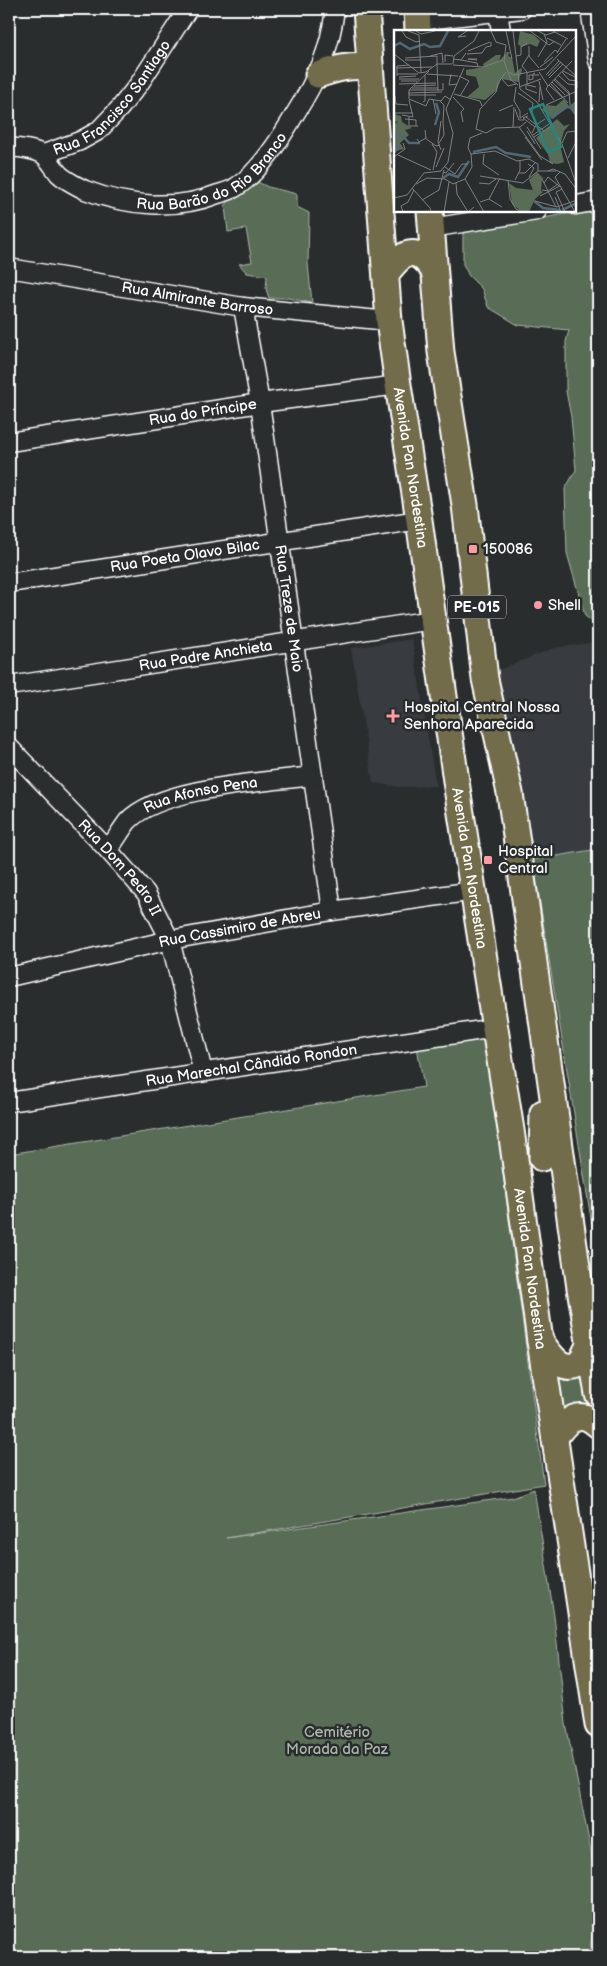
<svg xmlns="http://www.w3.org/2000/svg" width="607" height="1966" font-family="'Balsamiq Sans',sans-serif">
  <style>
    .built { fill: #383b41 }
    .green { fill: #596c56; stroke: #acb6aa }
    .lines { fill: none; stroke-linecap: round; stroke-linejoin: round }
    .minor-casing { stroke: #fff; stroke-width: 21 }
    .highway-casing { stroke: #fff; stroke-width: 29 }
    .minor { stroke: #2a2d2e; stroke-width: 18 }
    .highway { stroke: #726c4b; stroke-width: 25 }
    .poi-dot { fill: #ff9aa2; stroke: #2a2d2e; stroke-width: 2 }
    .labels { text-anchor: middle; stroke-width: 5; stroke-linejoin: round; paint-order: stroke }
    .shield { fill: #2a2d2e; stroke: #bfc0c0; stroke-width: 1 }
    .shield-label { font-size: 14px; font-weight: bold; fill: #fff }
    .street-label { font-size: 15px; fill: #fff; stroke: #2a2d2e }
    .poi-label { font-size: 15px; fill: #fff; stroke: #2a2d2e; text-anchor: start }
    .park-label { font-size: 15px; fill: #acb6aa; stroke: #2a2d2e }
    .inset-river { fill: none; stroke: #536877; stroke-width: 2.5 }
    .inset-road { fill: none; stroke: #7f8182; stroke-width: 1 }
    .view { fill: #27847c; fill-opacity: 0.15; stroke: #27847c; stroke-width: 2.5 }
    .inset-edge { fill: none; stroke: #fff; stroke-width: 2.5 }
  </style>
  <rect width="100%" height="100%" fill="#2a2d2e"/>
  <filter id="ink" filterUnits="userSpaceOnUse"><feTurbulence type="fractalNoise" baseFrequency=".02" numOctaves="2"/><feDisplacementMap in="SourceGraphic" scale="10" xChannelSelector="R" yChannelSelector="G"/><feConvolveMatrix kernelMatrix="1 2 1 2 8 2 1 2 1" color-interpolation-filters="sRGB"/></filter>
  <g filter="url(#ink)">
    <g class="built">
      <path d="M590 616 598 623V849L533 860 496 671 554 648 597 642Z"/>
      <path d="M412 639 436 786 400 787 373 783 351 648Z"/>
    </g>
    <g class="green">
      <path d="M251 179 268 187 297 194V207L309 213 308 264 312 303 288 298H269L266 289 267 276 247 273 239 264 252 262 246 229 228 232 225 206 234 194Z"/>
      <path d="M598 208V626L585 616 567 553 565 489 576 470 571 417 566 391V342L569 330 518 325 488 307 482 289 469 276 463 264V226L511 224Z"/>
      <path d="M598 849V1262L533 860Z"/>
      <path d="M484 1029 544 1484 226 1538 513 1497 534 1489 554 1616 566 1724 598 1887 596 1920 588 1957H9V1154L424 1087 417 1047Z"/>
      <path d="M552 1356 580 1364 598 1394V1425L565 1424Z"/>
    </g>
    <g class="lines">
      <g class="minor-casing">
        <g id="minor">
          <path d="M590 9 598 61"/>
          <path d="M498 12 501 31"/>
          <path d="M418 21 522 9"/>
          <path id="s1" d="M9 148C17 147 39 150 45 156 50 161 54 168 59 174 65 180 77 186 85 190 127 206 175 211 218 194 224 192 231 191 236 187 260 172 281 138 295 114 317 79 330 51 335 9"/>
          <path id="s2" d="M44 154 80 141 98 131 120 108 139 84 188 9"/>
          <path d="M576 205 598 201"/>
          <path d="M431 228 537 211"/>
          <path id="s3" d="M9 268 243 307 389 321"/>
          <path id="s4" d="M243 307 260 403 332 911"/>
          <path id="s5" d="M9 442 260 403 398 385"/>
          <path id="s6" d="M9 583C145 561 282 541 419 520"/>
          <path id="s7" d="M9 686 432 620"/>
          <path id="s8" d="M9 747 108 850 146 893 170 940 203 1072"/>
          <path id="s9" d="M108 850C115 841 121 830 128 821 160 787 266 782 313 776"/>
          <path id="s10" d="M9 977 170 940 332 911 474 891"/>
          <path id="s11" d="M9 1102 495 1028"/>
        </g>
      </g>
      <g class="highway-casing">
        <g id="highway">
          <path id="s12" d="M366 9 389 321 398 385 419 520 457 788 511 1130 540 1341 598 1725"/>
          <path d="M417 9 418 31"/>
          <path d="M318 75C337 68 351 65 370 67"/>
          <path d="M430 211 441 352 465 505 485 679 510 793 580 1288 598 1394"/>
          <path d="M386 274C403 251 416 244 434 271"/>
          <path d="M542 1158 543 1113"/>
          <path d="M540 1341C551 1355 560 1373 580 1364L589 1345"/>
          <path d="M555 1437C568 1419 579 1408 598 1425"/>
        </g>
      </g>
      <use href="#minor" class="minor"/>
      <use href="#highway" class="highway"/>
    </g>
  </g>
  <g class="poi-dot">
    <rect x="468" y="544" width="10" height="10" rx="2.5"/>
    <circle cx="538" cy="605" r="5"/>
    <path d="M390.5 708.5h5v5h5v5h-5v5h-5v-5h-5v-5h5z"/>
    <rect x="483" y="855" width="10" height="10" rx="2.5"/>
  </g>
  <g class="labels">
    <rect class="shield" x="448" y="595.5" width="58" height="23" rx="4"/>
    <g class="shield-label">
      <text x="477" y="612">PE-015</text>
    </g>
    <g class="street-label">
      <text dy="5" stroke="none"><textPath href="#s2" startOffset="91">Rua Francisco Santiago</textPath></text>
      <text dy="5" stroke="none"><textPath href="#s1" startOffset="231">Rua Barão do Rio Branco</textPath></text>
      <text dy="5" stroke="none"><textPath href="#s3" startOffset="191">Rua Almirante Barroso</textPath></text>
      <text dy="5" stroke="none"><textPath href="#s5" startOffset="196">Rua do Príncipe</textPath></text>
      <text dy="5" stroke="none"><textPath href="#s12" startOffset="461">Avenida Pan Nordestina</textPath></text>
      <text dy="5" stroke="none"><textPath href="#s6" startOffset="178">Rua Poeta Olavo Bilac</textPath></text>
      <text dy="5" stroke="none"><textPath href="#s4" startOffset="305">Rua Treze de Maio</textPath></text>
      <text dy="5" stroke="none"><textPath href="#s7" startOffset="199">Rua Padre Anchieta</textPath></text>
      <text dy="5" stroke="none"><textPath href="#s9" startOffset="114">Rua Afonso Pena</textPath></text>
      <text dy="5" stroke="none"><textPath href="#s12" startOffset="866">Avenida Pan Nordestina</textPath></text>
      <text dy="5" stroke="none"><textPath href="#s8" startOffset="164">Rua Dom Pedro II</textPath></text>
      <text dy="5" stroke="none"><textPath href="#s10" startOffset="236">Rua Cassimiro de Abreu</textPath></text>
      <text dy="5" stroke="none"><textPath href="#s11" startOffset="245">Rua Marechal Cândido Rondon</textPath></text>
      <text dy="5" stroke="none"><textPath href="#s12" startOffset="1271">Avenida Pan Nordestina</textPath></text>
    </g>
    <g class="poi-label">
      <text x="483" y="554">150086</text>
      <text x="548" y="610">Shell</text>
      <text x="404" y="712">Hospital Central Nossa<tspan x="404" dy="17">Senhora Aparecida</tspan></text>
      <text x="498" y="856">Hospital<tspan x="498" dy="17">Central</tspan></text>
    </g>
    <g class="park-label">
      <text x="337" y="1737">Cemitério<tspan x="337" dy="17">Morada da Paz</tspan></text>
    </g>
  </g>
  <g transform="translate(394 30)">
    <rect width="182" height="182" fill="#2a2d2e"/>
    <path d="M126 1 140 5 146 11 143 17 136 14 127 17 124 14ZM113 22H116L114 26 118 28 121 43 127 38 128 41 124 52 107 49 103 60 91 70 73 67 85 57 82 47 72 45V40L90 37 89 34 102 25H107L105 31ZM170 69 175 76 182 71V87L174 76 159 89 148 80 152 75 162 76ZM0 84 7 86 8 92 18 98 11 100 15 105 6 113 10 119 0 121V94L4 92 0 91ZM163 89 170 96 176 94 170 101 166 115 170 132 164 134 156 133 154 124 142 108ZM143 142 149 148 152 147 148 149 147 161 149 162 141 169 135 182H128L118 174 115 153 122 158 139 160 135 150Z" fill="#596c56"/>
    <path class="inset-river" d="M0 16 6 13 16 19 30 14 36 17 46 16 54 1M157 88 173 77 183 78M41 95 45 82 42 73M0 105H8L15 113H26M0 111 5 118 0 122M79 122 102 117 112 123 137 127M49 148 55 144 64 147 75 131M140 171 149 178 166 180M168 180 183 173"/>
    <path class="inset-road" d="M8 1 12 7 22 12 26 11M14 1 25 5 27 42M22 1 27 4 41 1M97 1 102 12 112 15 110 31M112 1 118 29M119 1 126 59 143 72 168 114 183 156M136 1 155 15 161 11M144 1 152 5 161 2M159 1 174 9M72 6 64 7 73 1M153 8 167 15M135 16V26L145 38M74 21 96 12M163 23 172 9M0 24 25 43 32 42 43 34H58M73 24 88 23 92 17 97 16V12M36 26 48 23 49 33M122 26 127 25V17L133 13M144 27 153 12 150 4M11 28 43 26V34M59 29 67 30 72 23M83 29H74L83 30M163 29 182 46M11 30H27M67 30 83 33 84 37M110 31 117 50 124 55M51 32V25L59 26M150 32 161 20 164 22M43 34 44 61M59 34 60 26 80 11 85 1M59 35 89 37 109 30M146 37 159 27M2 38 38 37M169 41 183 48M112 42 104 53 102 62 86 79 82 99 92 103 101 98 126 97 132 92M115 42 120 45 151 39 183 5M133 42 128 36 135 25M145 42 154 56 178 31M168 42 175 50 183 51V58M133 43V55L142 57M141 43 139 44V49L135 50V45H145M3 44H24M33 44 64 46M57 44 55 55 63 54M152 45 165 31M164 45 174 54 182 55M3 46V36L15 35M65 46 75 51 66 66M154 46 167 32M5 47 22 46M155 48 169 34M5 49H25M108 49 114 56 122 54M161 49 175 62 176 75M160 50 175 64M7 51H23M145 51 149 70M158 52 171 65M5 54 42 53M157 54 174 73M132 55V59L143 63M155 55 169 68M20 56 42 55M154 56 152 59 160 70M122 57 120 71 126 81V88L134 83M125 57 147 49M18 58H44M15 60H49V53M14 63 48 62M124 63 139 73 138 82M60 64 86 71 88 76M15 65H42M1 66 2 74 14 75M59 67 70 79 67 82 69 92M15 69V60L35 41M15 69 32 76 35 69 47 71 51 66 57 70M39 69 42 84M46 71 50 75 49 92M29 72 31 71V45M145 72 146 57M152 75 183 61M121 79 125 90H130M105 81 119 75M0 83H19M8 85 19 87 15 70M134 86 129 88 141 97M15 87V96H24M132 87 150 101M11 89 22 90V96M47 91 44 112 47 120M119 97 120 77M125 97 146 126 159 134M133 97 147 119M133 101 141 114M138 103 142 95 151 89M139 105 155 94M131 107 148 130M140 107 156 97M31 108 42 116 46 115M23 109 25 112 32 108 31 100M45 113 50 105 49 92M168 113 173 102 183 101M38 114 43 122 39 140M77 124 101 121 123 131 135 129 144 134V141M77 124 74 118 76 108 88 103M90 124 89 134 105 145M4 125 37 140M0 127 11 119 9 113M174 128 183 110M134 134 140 138 135 147M42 137 50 118M51 137 61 144 68 134H73M144 141H162M154 141 159 139 171 144 183 160M49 142 52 143 60 133M166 142 161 147 181 182M125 143H131L142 132M86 146 129 153 144 141M71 149 90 182M71 149 78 137 77 124M148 149 162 177M114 150 116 169 122 179 128 182M121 150 126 140V131M62 153 63 164 74 182 80 177M85 153 95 154 102 149M150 153 154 147 165 156M22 154 33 148 51 149 59 154 71 149M18 158 36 178 37 182 34 181M168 159 162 162 171 182M148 160 154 161 164 154M146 166 166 156M161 167 167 182M0 168 13 165 30 143 47 141 54 132 59 103 52 79 70 38M95 169 106 148M28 170 45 160 50 140M141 171 163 177 183 170M86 172 95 169 108 177M9 182 7 176 14 172 20 160M50 182 55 152"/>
    <path class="view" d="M149 74 167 117 154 122 136 79Z"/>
    <rect width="182" height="182" class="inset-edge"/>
  </g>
  <rect width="607" height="1966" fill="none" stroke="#2a2d2e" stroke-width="30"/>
  <rect x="15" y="15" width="577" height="1936" fill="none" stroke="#fff" stroke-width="2" filter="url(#ink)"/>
</svg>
